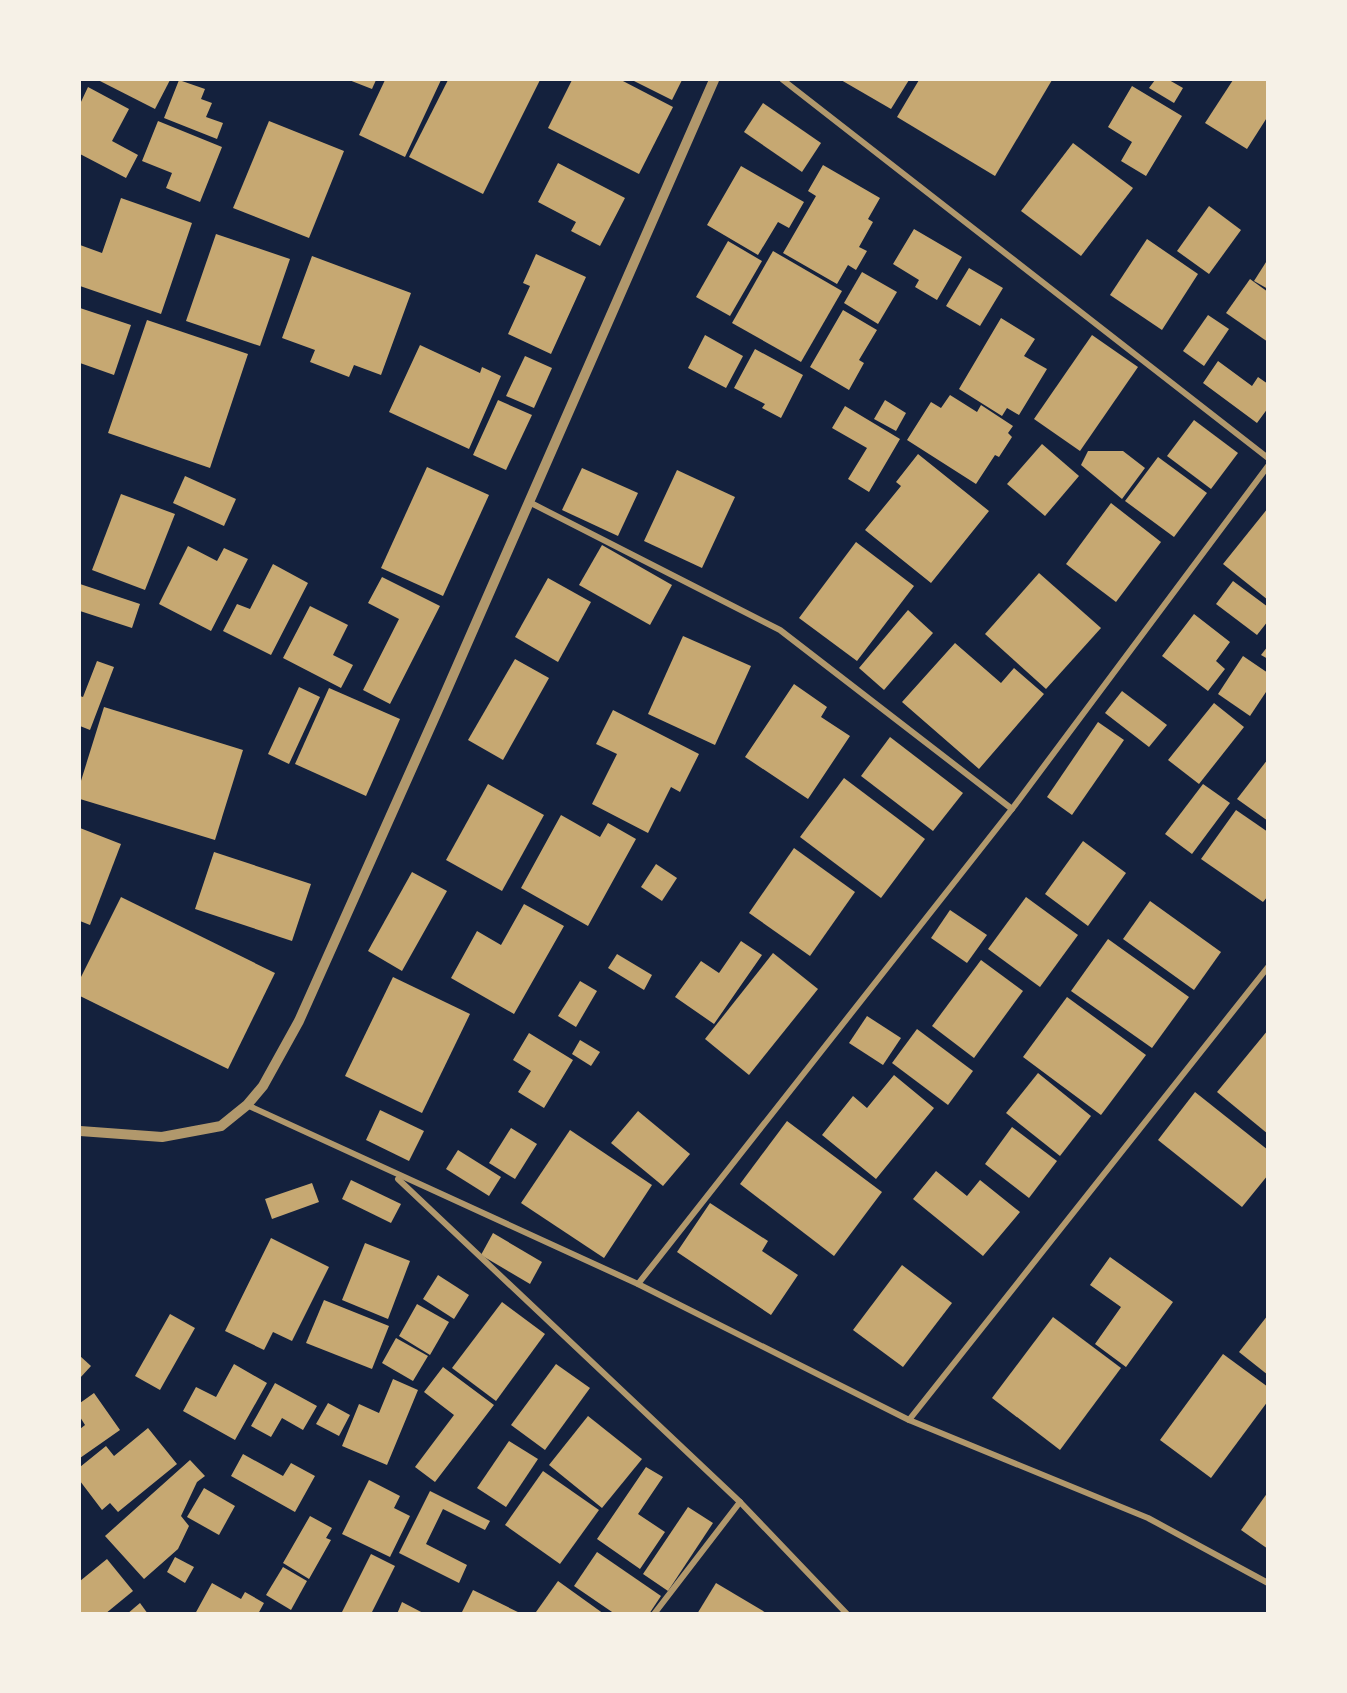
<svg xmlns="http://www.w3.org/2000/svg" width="1347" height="1693" font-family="Montserrat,sans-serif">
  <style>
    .building { fill: #c6a872 }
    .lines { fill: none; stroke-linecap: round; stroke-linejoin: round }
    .minor { stroke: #b1986c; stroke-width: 6 }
    .tertiary { stroke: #b1986c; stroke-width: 10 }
  </style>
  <rect width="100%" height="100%" fill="#14213d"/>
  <g class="building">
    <path d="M98 80H170L155 109Z"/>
    <path d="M179 80 205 89 201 99 212 103 206 117 223 123 217 139 164 118Z"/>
    <path d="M349 80H376L372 89Z"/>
    <path d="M385 80H441L405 157 359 135Z"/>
    <path d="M448 80H540L483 194 409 157Z"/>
    <path d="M572 80H621L673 107 639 174 548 128Z"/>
    <path d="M632 80H682L672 100Z"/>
    <path d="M841 80H909L891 109Z"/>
    <path d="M919 80H1052L995 176 897 117Z"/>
    <path d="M1155 80H1169L1183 88 1174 103 1149 88Z"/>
    <path d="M1233 80H1268V116L1247 149 1205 123Z"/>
    <path d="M1132 86 1182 116 1146 176 1121 161 1132 142 1108 127Z"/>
    <path d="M88 87 129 109 112 141 138 155 126 178 80 154V104Z"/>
    <path d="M763 103 821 143 802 172 744 132Z"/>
    <path d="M158 121 222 147 200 202 166 188 172 173 142 161Z"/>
    <path d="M269 121 344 151 309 238 233 208Z"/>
    <path d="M1073 143 1133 188 1081 256 1021 211Z"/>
    <path d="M558 163 625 198 600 246 571 231 576 222 538 202Z"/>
    <path d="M823 165 880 198 868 219 873 222 859 247 867 251 856 270 848 265 837 284 783 253 816 196 808 191Z"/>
    <path d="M741 166 804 202 789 228 778 222 758 255 707 225Z"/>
    <path d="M121 198 192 223 161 314 80 286V245L102 253Z"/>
    <path d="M1209 206 1241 230 1209 274 1177 251Z"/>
    <path d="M914 229 962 257 937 300 915 287 919 280 893 264Z"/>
    <path d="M216 234 290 259 260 346 186 321Z"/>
    <path d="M1147 239 1198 274 1162 330 1110 295Z"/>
    <path d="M728 241 762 261 730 316 696 297Z"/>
    <path d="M773 251 842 291 801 362 732 323Z"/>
    <path d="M536 254 586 277 551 354 508 334 530 286 523 283Z"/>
    <path d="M312 256 411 293 381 375 354 365 349 377 310 362 315 350 282 338Z"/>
    <path d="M1268 259V289L1254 281Z"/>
    <path d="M969 268 1003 288 980 326 946 306Z"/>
    <path d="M862 272 897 292 878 324 844 303Z"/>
    <path d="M1250 279 1268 292V342L1226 313Z"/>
    <path d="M80 308 131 325 114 375 80 363Z"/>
    <path d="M843 310 877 330 859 360 864 363 849 390 810 367Z"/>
    <path d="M1208 315 1229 329 1204 366 1183 351Z"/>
    <path d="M1001 318 1035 339 1024 356 1047 369 1019 415 1007 408 1002 416 959 389Z"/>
    <path d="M147 320 248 354 210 468 108 433Z"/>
    <path d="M705 335 743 356 726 388 688 368Z"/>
    <path d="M1092 335 1138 367 1080 451 1034 419Z"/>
    <path d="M420 345 480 373 482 367 501 376 469 449 389 412Z"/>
    <path d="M755 349 803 375 781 418 762 408 765 404 734 388Z"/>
    <path d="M525 356 552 368 534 408 506 396Z"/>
    <path d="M1218 361 1252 386 1258 377 1268 384V408L1257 423 1203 383Z"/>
    <path d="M950 395 977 412 981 405 1013 426 1008 433 1012 437 999 457 995 455 976 484 907 440 931 402 941 408Z"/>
    <path d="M498 400 532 415 506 470 473 455Z"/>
    <path d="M885 400 906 413 896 431 874 419Z"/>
    <path d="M845 406 900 439 869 492 848 479 867 448 832 428Z"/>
    <path d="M1194 420 1238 453 1211 489 1167 456Z"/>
    <path d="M1042 444 1079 476 1045 516 1007 484Z"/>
    <path d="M1088 451H1123L1145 468 1122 499 1081 465Z"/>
    <path d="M918 454 989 511 931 583 865 530 901 486 896 482Z"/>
    <path d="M1158 457 1207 493 1174 537 1125 501Z"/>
    <path d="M427 467 489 495 443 596 381 568Z"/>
    <path d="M582 468 638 493 618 536 562 510Z"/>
    <path d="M677 470 735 497 702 568 644 541Z"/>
    <path d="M185 476 236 499 224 526 173 503Z"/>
    <path d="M121 494 175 514 145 590 92 570Z"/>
    <path d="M1111 503 1161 542 1116 602 1066 564Z"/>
    <path d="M1268 508V600L1223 564Z"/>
    <path d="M856 542 914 586 857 661 799 618Z"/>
    <path d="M602 545 672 585 650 625 579 585Z"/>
    <path d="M188 546 217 561 224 548 248 559 211 631 159 604Z"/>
    <path d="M273 564 308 583 271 655 223 631 237 604 250 609Z"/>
    <path d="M1039 573 1101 628 1046 689 985 634Z"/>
    <path d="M382 577 440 606 390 704 363 690 399 619 368 603Z"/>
    <path d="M548 578 591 602 558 662 515 637Z"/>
    <path d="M1233 581 1268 607V621L1257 635 1216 604Z"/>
    <path d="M80 584 140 604 132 628 80 611Z"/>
    <path d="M310 606 348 625 333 655 353 665 341 688 283 658Z"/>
    <path d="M908 610 933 633 884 690 859 668Z"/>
    <path d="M1194 614 1230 642 1216 661 1225 669 1208 691 1162 656Z"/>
    <path d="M683 636 751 666 715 745 648 714Z"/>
    <path d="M955 643 1001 683 1014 668 1044 694 979 769 902 702Z"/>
    <path d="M1268 646V659L1261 655Z"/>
    <path d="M1243 656 1268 673V689L1250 716 1218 694Z"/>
    <path d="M515 659 549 678 503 760 468 740Z"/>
    <path d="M97 661 114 667 90 730 80 726V696L83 697Z"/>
    <path d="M794 684 827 707 821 717 850 736 808 799 745 757Z"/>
    <path d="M299 687 320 697 289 764 268 754Z"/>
    <path d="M329 688 400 719 366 796 295 764Z"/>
    <path d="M1122 691 1167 725 1149 747 1105 713Z"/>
    <path d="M1214 703 1244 727 1199 784 1168 760Z"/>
    <path d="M104 707 243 750 215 840 80 799V784Z"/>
    <path d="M613 710 699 754 680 792 671 787 648 833 592 804 617 754 596 744Z"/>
    <path d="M1098 722 1124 740 1072 815 1047 797Z"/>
    <path d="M890 737 963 793 933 831 861 776Z"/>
    <path d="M1268 759V821L1237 799Z"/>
    <path d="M844 778 925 839 881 898 800 837Z"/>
    <path d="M488 784 544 815 502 891 446 860Z"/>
    <path d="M1203 784 1230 803 1192 854 1165 834Z"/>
    <path d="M1236 810 1268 832V896L1263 902 1201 859Z"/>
    <path d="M561 815 600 837 608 823 636 839 588 926 521 888Z"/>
    <path d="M80 828 121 844 90 925 80 921Z"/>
    <path d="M1083 841 1126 873 1088 926 1045 894Z"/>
    <path d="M794 848 855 892 810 956 749 913Z"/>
    <path d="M214 852 311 884 292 941 195 909Z"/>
    <path d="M656 864 677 878 662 901 641 887Z"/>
    <path d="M412 872 447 891 402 971 368 951Z"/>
    <path d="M121 897 275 973 228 1069 80 996V979Z"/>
    <path d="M1026 897 1078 935 1040 987 988 949Z"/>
    <path d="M1150 901 1221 952 1194 990 1123 939Z"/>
    <path d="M524 904 564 926 514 1014 451 978 477 931 501 945Z"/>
    <path d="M950 910 987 935 967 963 931 938Z"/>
    <path d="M1108 939 1189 997 1152 1048 1071 991Z"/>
    <path d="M741 941 762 955 714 1024 675 997 701 961 719 973Z"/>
    <path d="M773 953 818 989 749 1075 705 1039Z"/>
    <path d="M617 954 652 975 644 990 608 968Z"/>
    <path d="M981 960 1023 991 974 1058 932 1026Z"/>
    <path d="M393 977 470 1014 422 1113 345 1076Z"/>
    <path d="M580 981 597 991 576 1027 558 1016Z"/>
    <path d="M1067 997 1146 1055 1101 1115 1023 1057Z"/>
    <path d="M867 1016 901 1038 883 1065 849 1043Z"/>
    <path d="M917 1029 973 1071 948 1105 892 1063Z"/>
    <path d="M1268 1030V1134L1217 1092Z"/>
    <path d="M529 1033 573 1060 544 1108 518 1092 531 1071 513 1060Z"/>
    <path d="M580 1040 600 1052 591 1066 572 1054Z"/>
    <path d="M1038 1073 1091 1116 1060 1156 1006 1113Z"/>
    <path d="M894 1075 934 1108 876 1179 822 1135 853 1096 867 1108Z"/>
    <path d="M1195 1092 1268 1150V1175L1242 1207 1158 1140Z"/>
    <path d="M380 1110 424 1131 409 1161 366 1140Z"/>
    <path d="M638 1111 690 1154 663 1186 611 1143Z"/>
    <path d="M787 1121 882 1192 834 1256 740 1184Z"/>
    <path d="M1012 1127 1057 1161 1029 1198 985 1164Z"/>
    <path d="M511 1128 537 1144 515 1179 489 1163Z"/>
    <path d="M570 1130 652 1185 604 1258 521 1203Z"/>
    <path d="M458 1150 501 1177 489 1196 446 1169Z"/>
    <path d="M936 1171 967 1196 980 1180 1020 1212 983 1256 913 1199Z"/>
    <path d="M351 1180 401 1204 391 1223 342 1199Z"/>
    <path d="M312 1183 319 1202 272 1219 265 1199Z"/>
    <path d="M710 1203 768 1241 762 1251 798 1275 771 1315 677 1252Z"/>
    <path d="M493 1233 542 1262 530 1284 481 1255Z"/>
    <path d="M271 1238 329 1267 292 1341 273 1332 264 1350 225 1331Z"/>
    <path d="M365 1243 410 1261 388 1319 342 1300Z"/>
    <path d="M1110 1257 1173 1302 1126 1367 1095 1344 1121 1307 1090 1285Z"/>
    <path d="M902 1265 952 1303 903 1367 853 1330Z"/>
    <path d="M438 1275 469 1295 454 1319 423 1299Z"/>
    <path d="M324 1300 389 1326 372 1369 306 1343Z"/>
    <path d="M502 1302 545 1334 496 1401 452 1368Z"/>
    <path d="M417 1304 449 1322 430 1355 399 1336Z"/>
    <path d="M170 1314 195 1328 160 1390 135 1376Z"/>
    <path d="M1268 1315V1375L1239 1352Z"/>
    <path d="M1053 1317 1121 1368 1060 1450 992 1398Z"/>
    <path d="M396 1338 428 1356 413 1381 382 1363Z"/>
    <path d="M1223 1354 1268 1387V1401L1211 1478 1160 1440Z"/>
    <path d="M80 1356 91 1366 80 1378Z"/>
    <path d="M234 1364 267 1383 235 1440 183 1411 196 1387 216 1397Z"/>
    <path d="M556 1364 590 1388 545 1450 511 1425Z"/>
    <path d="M443 1367 494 1405 435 1482 415 1467 454 1415 424 1392Z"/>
    <path d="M393 1379 418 1390 387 1465 342 1446 359 1404 379 1413Z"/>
    <path d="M275 1383 317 1406 303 1430 282 1418 271 1437 251 1426Z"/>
    <path d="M94 1393 120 1430 80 1458V1429L85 1425 80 1417V1403Z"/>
    <path d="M328 1403 350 1415 339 1436 316 1424Z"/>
    <path d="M588 1416 642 1459 602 1508 549 1465Z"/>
    <path d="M148 1428 177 1464 118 1512 110 1503 102 1510 80 1481V1467L106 1446 114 1456Z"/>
    <path d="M509 1441 538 1459 506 1507 477 1488Z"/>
    <path d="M243 1454 283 1476 291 1463 315 1476 295 1512 231 1476Z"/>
    <path d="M190 1460 205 1476 197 1482 181 1516 189 1526 178 1549 144 1579 105 1536Z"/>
    <path d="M646 1467 663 1477 638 1514 665 1532 640 1569 597 1539Z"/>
    <path d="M543 1471 599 1510 560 1564 505 1525Z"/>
    <path d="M369 1480 400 1496 394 1508 410 1516 390 1557 342 1534Z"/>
    <path d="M204 1488 235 1506 219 1535 187 1517Z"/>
    <path d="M430 1491 490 1521 485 1530 443 1509 426 1544 467 1565 459 1583 399 1553Z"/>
    <path d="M1268 1492V1549L1241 1530Z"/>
    <path d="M688 1507 713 1523 668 1591 643 1574Z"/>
    <path d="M310 1516 332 1528 326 1538 331 1540 309 1579 283 1563Z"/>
    <path d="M597 1552 661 1596 649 1614H615L574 1586Z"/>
    <path d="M371 1554 395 1566 371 1614H341Z"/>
    <path d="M175 1557 194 1567 185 1583 167 1572Z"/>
    <path d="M107 1559 133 1591 105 1614H80V1581Z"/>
    <path d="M283 1567 307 1581 291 1610 266 1595Z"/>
    <path d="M558 1581 604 1614H538L536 1612Z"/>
    <path d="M212 1583 241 1599 245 1592 264 1603 258 1614H195Z"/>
    <path d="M716 1583 768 1614H697Z"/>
    <path d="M473 1590 522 1614H461Z"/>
    <path d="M402 1602 425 1614H397Z"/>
    <path d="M140 1603 148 1614H127Z"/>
  </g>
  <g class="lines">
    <g class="minor">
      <path d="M783 80 1268 458"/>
      <path d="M529 502 780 630 1012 809"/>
      <path d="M247 1105 638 1284 909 1420 1148 1518 1268 1583"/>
      <path d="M398 1179 740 1502 847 1614"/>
      <path d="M638 1284 1012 809 1268 466"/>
      <path d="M909 1420 1268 967"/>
      <path d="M654 1614 740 1502"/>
    </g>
    <path class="tertiary" d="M80 1131 162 1137 221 1126 247 1105 263 1086 299 1021 441 703 714 80"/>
  </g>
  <rect width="1347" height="1693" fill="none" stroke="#f6f1e7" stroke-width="162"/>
</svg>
